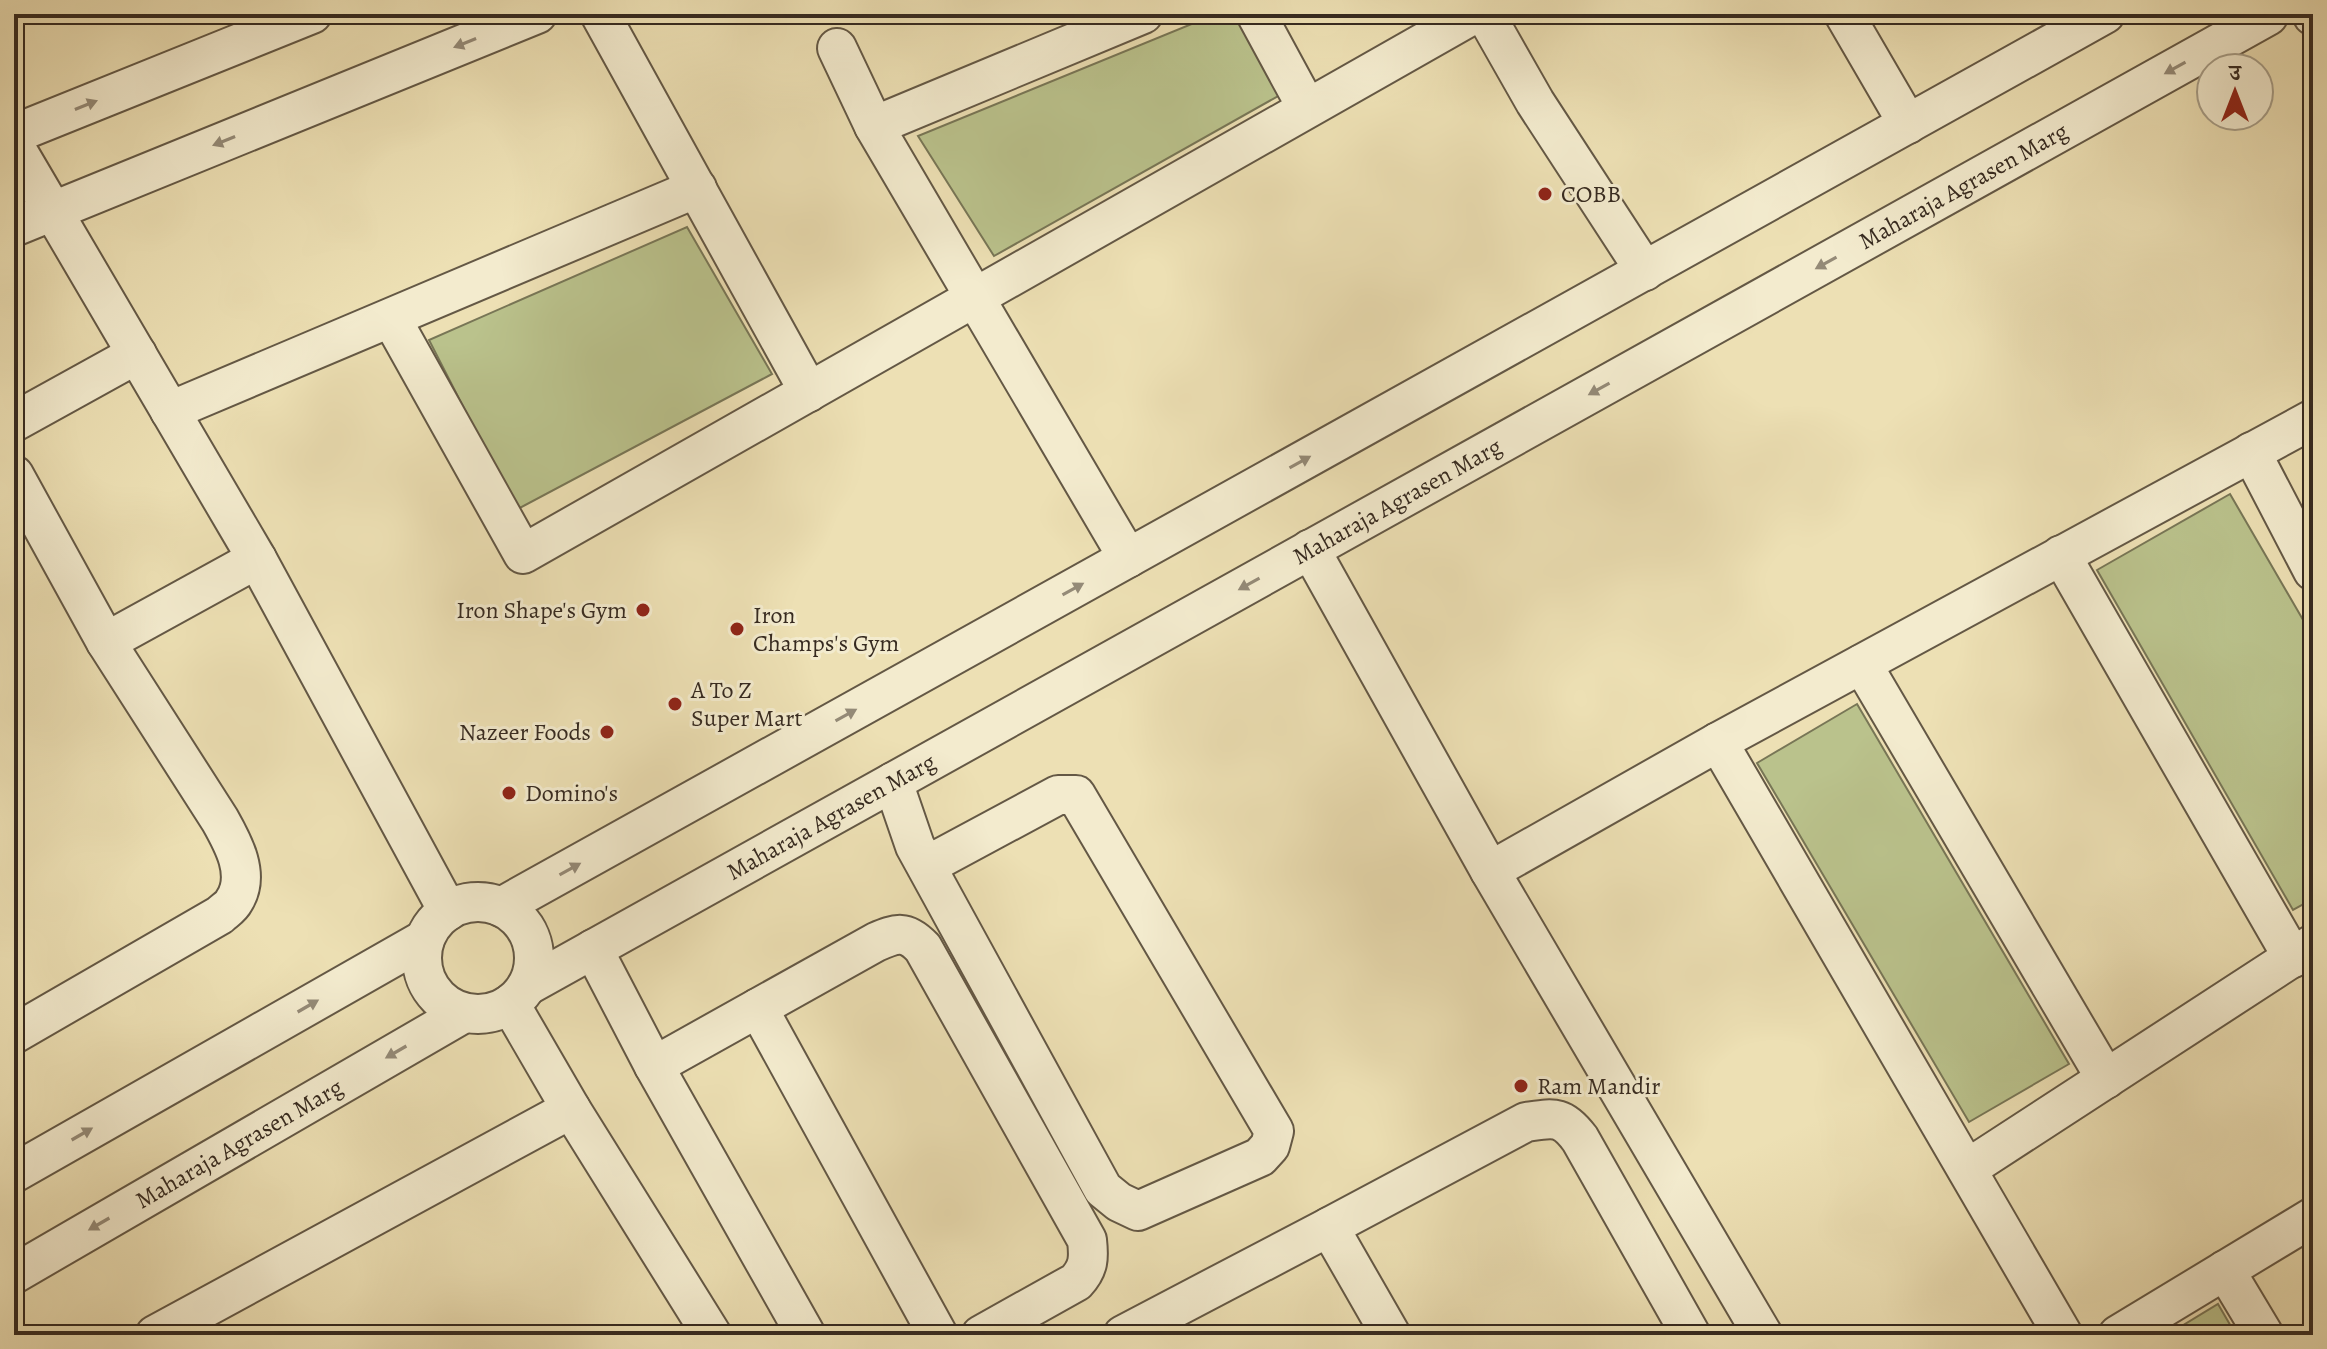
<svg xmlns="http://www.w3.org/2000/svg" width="2327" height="1349" font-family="Alegreya,'Noto Serif Devanagari',serif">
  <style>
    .green { fill: #bac28c; stroke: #787656; stroke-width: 2 }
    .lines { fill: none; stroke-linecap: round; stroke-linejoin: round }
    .minor-casing { stroke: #645845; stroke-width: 42 }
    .minor { stroke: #f3ebce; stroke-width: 38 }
    .oneway { fill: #948a77 }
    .poi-dot { fill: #8f2418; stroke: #f3ebce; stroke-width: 3 }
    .labels { text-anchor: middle; stroke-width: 6; stroke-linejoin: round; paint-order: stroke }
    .street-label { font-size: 24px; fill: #362a20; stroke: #f3ebce }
    .poi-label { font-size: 24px; fill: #362a20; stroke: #f3ebce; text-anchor: start }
  </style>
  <rect width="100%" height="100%" fill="#ede0b4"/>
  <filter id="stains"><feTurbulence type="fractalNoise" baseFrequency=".0025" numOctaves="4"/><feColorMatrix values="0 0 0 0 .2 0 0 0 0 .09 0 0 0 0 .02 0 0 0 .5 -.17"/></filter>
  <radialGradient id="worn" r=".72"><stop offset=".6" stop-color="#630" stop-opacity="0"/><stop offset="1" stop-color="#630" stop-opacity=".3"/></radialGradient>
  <g class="green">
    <path d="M1216 14H1237L1280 95 994 256 918 136Z"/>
    <path d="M687 227 772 374 516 510 429 340Z"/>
    <path d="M2230 494 2313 637V899L2293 910 2097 570Z"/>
    <path d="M1857 704 2069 1064 1969 1122 1757 763Z"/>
    <path d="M2218 1304 2236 1335H2167Z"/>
  </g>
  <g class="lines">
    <g class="minor-casing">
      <g id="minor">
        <path d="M600 14 809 392"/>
        <path d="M1256 14 1307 108"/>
        <path d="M1485 14 1535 102 1645 271"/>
        <path d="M1844 14 1908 124"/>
        <path d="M2312 14 2313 16"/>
        <path d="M837 48 874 126"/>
        <path d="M14 134 312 14"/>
        <path d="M14 145 257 559 448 911"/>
        <path d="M14 227 537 14"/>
        <path d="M391 318 523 554 1474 14"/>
        <path d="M170 411 697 188"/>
        <path d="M14 422 137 354"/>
        <path d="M2251 452 2313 571"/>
        <path d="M14 475 106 642 220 820C233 843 251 875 234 901 231 907 224 911 220 915L14 1034"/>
        <path d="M1310 549 1490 871 1763 1335"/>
        <path d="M2061 555 2293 958"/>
        <path d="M1128 558 874 126 1143 14"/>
        <path d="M106 642 257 559"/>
        <path d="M1862 664 2106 1079"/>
        <path d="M1718 742 2063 1335"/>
        <path d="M893 782 915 846 926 866 1103 1189 1119 1202 1138 1211 1260 1157 1270 1146 1274 1131 1076 795H1058L926 866"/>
        <path d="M1490 871 1718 742 2313 419"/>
        <circle cx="478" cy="958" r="56"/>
        <path d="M501 907 2105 14"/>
        <path d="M593 949 654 1066 806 1335"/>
        <path id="s1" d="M527 986 2268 16"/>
        <path d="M510 1004 571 1109 712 1335"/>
        <path d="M758 1008 938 1335"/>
        <path d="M654 1066 876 942C897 933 906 930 923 948L1087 1240C1089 1258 1089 1268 1076 1282L981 1335"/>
        <path d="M1967 1169 2313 944"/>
        <path d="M14 1173 425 939"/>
        <path d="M1329 1227 1526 1122C1554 1118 1562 1115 1580 1139L1691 1335"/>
        <path d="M2225 1270 2264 1335"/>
        <path id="s2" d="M14 1274 464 1013"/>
        <path d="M155 1335 571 1109"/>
        <path d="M1123 1335 1329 1227 1391 1335"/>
        <path d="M2118 1335 2313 1217"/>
      </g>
    </g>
    <use href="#minor" class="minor"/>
  </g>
  <defs><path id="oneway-solid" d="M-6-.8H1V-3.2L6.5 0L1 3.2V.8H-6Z" transform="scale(2)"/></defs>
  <g class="oneway">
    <use href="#oneway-solid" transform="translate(465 43) rotate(158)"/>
    <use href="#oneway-solid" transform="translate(2175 68) rotate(151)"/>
    <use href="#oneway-solid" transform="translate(86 105) rotate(-22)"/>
    <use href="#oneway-solid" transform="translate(224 141) rotate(158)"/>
    <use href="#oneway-solid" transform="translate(1826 263) rotate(151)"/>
    <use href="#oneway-solid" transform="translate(1599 389) rotate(151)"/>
    <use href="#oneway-solid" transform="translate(1300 462) rotate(-29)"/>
    <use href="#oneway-solid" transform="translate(1249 584) rotate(151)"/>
    <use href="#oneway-solid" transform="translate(1073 589) rotate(-29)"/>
    <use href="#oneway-solid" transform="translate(846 715) rotate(-29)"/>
    <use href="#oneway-solid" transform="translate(570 869) rotate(-29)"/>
    <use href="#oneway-solid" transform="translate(308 1006) rotate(-30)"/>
    <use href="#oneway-solid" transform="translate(396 1052) rotate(150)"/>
    <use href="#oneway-solid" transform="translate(82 1134) rotate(-30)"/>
    <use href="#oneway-solid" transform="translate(99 1224) rotate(150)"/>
  </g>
  <g class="poi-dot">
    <circle cx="1545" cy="194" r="8"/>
    <circle cx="643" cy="610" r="8"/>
    <circle cx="737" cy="629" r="8"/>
    <circle cx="675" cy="704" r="8"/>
    <circle cx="607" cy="732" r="8"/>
    <circle cx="509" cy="793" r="8"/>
    <circle cx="1521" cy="1086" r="8"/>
  </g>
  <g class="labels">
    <g class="street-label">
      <text dy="8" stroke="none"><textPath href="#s1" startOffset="1644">Maharaja Agrasen Marg</textPath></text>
      <text dy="8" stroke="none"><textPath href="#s1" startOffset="996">Maharaja Agrasen Marg</textPath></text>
      <text dy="8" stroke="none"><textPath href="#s1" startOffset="348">Maharaja Agrasen Marg</textPath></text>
      <text dy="8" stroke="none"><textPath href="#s2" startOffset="260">Maharaja Agrasen Marg</textPath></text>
    </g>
    <g class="poi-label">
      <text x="1561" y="202">COBB</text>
      <text x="627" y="618" text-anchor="end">Iron Shape's Gym</text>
      <text x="753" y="623">Iron<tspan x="753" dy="28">Champs's Gym</tspan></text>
      <text x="691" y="698">A To Z<tspan x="691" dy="28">Super Mart</tspan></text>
      <text x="591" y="740" text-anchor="end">Nazeer Foods</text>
      <text x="525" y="801">Domino's</text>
      <text x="1537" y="1094">Ram Mandir</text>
    </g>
  </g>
  <rect width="2327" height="1349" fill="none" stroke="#ede0b4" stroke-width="48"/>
  <rect x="16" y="16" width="2295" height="1317" fill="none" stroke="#362a20" stroke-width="4"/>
  <rect x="24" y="24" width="2279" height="1301" fill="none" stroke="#362a20" stroke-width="2"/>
  <g transform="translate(2235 92)"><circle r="38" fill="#f3ebce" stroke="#a79e88" stroke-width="2"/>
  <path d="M0-6L14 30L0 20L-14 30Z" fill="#8f2418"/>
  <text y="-12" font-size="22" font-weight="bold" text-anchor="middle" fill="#362a20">उ</text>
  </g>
  <rect width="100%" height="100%" filter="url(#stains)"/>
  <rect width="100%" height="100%" fill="url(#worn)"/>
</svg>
